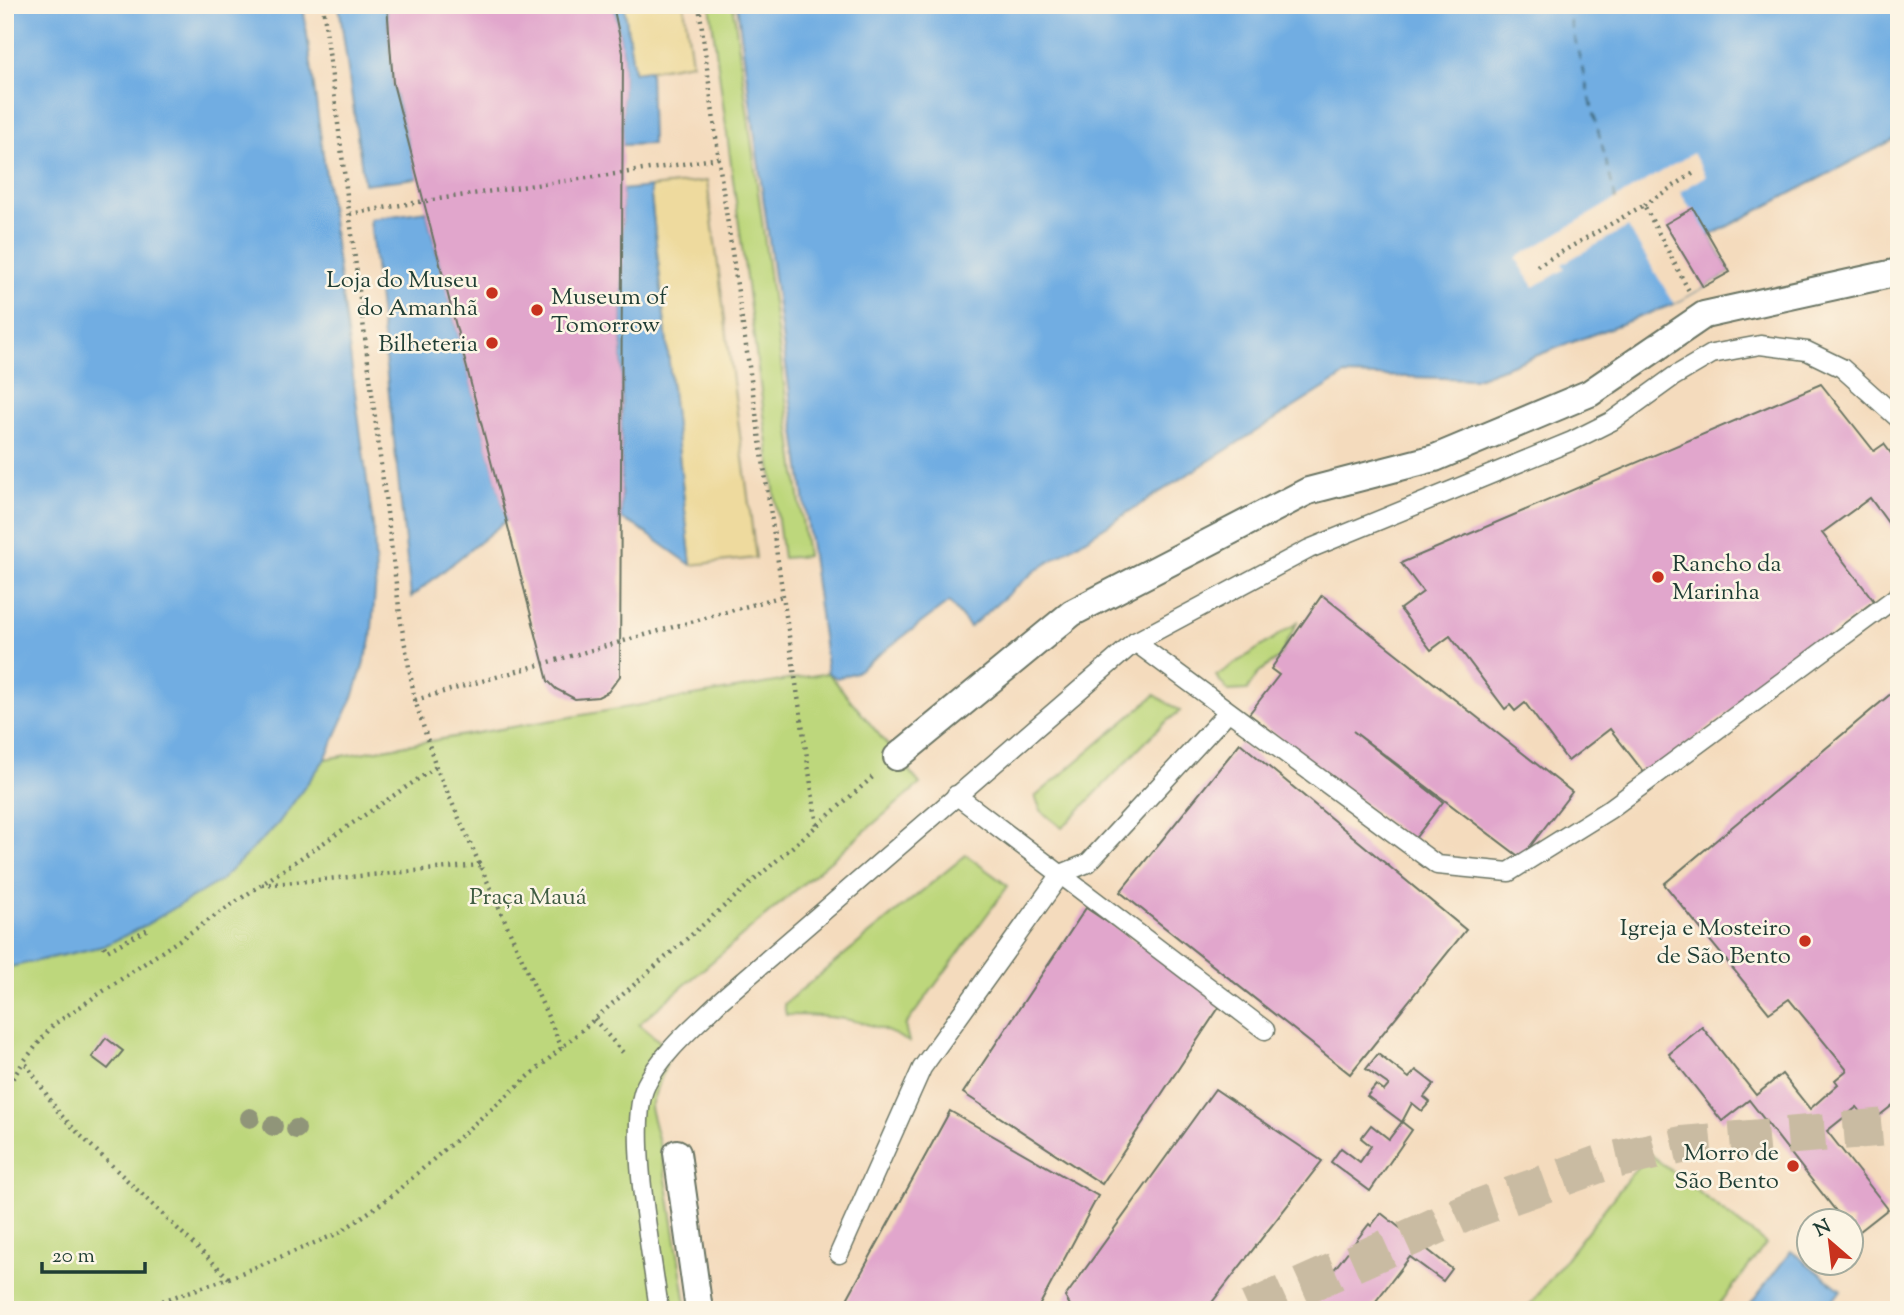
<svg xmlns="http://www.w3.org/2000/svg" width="1904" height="1315" font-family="'Sorts Mill Goudy',serif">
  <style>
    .green { fill: #bdd77c; stroke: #6e8a58; stroke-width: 2 }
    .sand { fill: #eeda9e; stroke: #868c69; stroke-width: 2 }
    .water { fill: #71ade2; stroke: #48758b; stroke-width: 2 }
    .pier { fill: #f4dbbd }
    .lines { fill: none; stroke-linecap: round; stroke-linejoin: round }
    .ferry { stroke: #345960; stroke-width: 2; stroke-dasharray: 9 7; stroke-linecap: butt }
    .building { fill: #e1a6cc }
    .primary-tunnel { stroke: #c9bba2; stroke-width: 38; stroke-dasharray: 38 19; stroke-linecap: butt }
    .service-casing { stroke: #6a7464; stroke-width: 21 }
    .pedestrian-casing { stroke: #6a7464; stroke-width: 30 }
    .path { stroke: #6a7464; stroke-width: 4.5; stroke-dasharray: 2 5; stroke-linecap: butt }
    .service { stroke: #fff; stroke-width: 18 }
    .pedestrian { stroke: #fff; stroke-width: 26 }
    .tree { fill: #909579 }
    .poi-dot { fill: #c8321e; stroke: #fcf5e5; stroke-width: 2.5 }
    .labels { text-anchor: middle; stroke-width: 5; stroke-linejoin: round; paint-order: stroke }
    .poi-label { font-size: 24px; fill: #1f3d34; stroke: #fcf5e5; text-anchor: end }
    .park-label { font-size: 24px; fill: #3f5c42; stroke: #fcf5e5 }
  </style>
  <rect width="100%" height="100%" fill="#fcf5e5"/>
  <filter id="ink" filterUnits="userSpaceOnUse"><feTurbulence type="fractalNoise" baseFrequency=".0143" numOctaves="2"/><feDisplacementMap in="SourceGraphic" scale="14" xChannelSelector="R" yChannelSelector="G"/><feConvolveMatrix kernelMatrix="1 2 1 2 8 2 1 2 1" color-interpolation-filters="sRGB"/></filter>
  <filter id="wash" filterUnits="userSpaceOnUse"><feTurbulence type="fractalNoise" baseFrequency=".00686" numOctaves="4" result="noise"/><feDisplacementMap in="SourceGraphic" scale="28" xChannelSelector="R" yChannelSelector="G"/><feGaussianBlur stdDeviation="1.57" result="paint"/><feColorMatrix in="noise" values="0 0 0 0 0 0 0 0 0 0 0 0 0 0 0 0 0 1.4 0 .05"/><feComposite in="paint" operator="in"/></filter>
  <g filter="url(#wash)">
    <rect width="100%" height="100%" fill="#f4dbbd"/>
    <g class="green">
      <path d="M710 5H733L807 556 783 558Z"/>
      <path d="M1297 623 1279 658 1259 672 1247 690 1228 691 1216 676Z"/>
      <path d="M828 673 920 784 639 1024 671 1051 650 1108 662 1154 687 1310H5V968L104 946 277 825 325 759Z"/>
      <path d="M1155 695 1180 711 1162 725 1062 828 1042 812 1035 797Z"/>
      <path d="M966 855 1008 886 905 1026 909 1042C869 1019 831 1015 786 1015L784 1004Z"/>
      <path d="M1648 1153 1766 1244 1715 1310H1526Z"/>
    </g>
    <g class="sand">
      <path d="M624 5H684L692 63 634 73Z"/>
      <path d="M707 181 756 558 691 565 650 187Z"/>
    </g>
    <g class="water">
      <path d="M5 5H303L374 533 376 579 371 640 354 695 325 759 277 825 220 881 144 926 104 946 5 968Z"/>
      <path d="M339 5H387L393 83 418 178 364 184Z"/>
      <path d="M613 5H624L634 72 650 70 652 144 622 145 623 53Z"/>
      <path d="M737 5H1899V137L1709 236 1730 272 1674 304 1474 379 1345 375 1035 571 970 627 949 602 856 672 837 678 828 673Z"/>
      <path d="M650 187 691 565 636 526 621 519 622 190Z"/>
      <path d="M426 211 507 520 411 597 370 219Z"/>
      <path d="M1791 1251 1841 1290 1826 1310H1746Z"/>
    </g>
    <path class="pier" d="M1693 153 1706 176 1680 192 1730 272 1674 304 1628 227 1562 264 1565 269 1534 287 1516 258Z"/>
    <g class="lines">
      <path class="ferry" d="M1566 5 1616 200"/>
    </g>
    <g id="blocks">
      <g class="building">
        <path d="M387 5H613L623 53 620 676 608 692 598 697 575 699 556 689 548 681 393 83Z"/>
        <path d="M1693 208 1730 272 1703 287 1665 224Z"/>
        <path d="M1821 384 1874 451 1884 444 1899 464V538L1870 498 1822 533 1874 601 1646 775 1610 729 1568 761 1525 703 1515 711 1510 705 1505 709 1450 636 1431 650 1400 609 1423 592 1401 563Z"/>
        <path d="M1322 595 1572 792 1521 858 1353 731 1443 802 1413 841 1249 714 1279 675 1271 669Z"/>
        <path d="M1899 687V1100L1870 1123 1857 1107 1827 1131 1888 1209 1855 1235 1852 1220H1843L1749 1100 1722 1121 1669 1054 1702 1027 1756 1095 1782 1074 1810 1109 1838 1084 1835 1080 1847 1070 1789 999 1769 1013 1664 884Z"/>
        <path d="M1240 743 1466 930 1350 1074 1120 892Z"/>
        <path d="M1086 908 1224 1000 1102 1184 963 1093Z"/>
        <path d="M106 1038 123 1051 108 1069 92 1057Z"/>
        <path d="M1378 1054 1409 1078 1416 1070 1434 1084 1424 1097 1430 1102 1422 1111 1412 1103 1402 1122 1367 1096 1376 1085 1384 1091 1389 1085 1366 1069Z"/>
        <path d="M1215 1089 1322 1161 1206 1310H1073L1065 1297Z"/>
        <path d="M950 1111 1098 1196 1037 1310H841Z"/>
        <path d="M1402 1122 1412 1130 1370 1191 1331 1162 1341 1148 1360 1162 1371 1146 1361 1138 1371 1125 1389 1139Z"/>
        <path d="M1381 1213 1452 1269 1443 1281 1410 1257 1369 1310H1303L1369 1224 1371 1226Z"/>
      </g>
    </g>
  </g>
  <g filter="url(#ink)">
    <use href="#blocks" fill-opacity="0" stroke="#6a7464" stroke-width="2"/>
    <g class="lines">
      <path class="primary-tunnel" d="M1249 1310 1472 1210 1605 1162 1682 1145 1899 1126"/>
      <g class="service-casing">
        <g id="service">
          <path d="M1135 642 1437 865 1509 872 1610 809 1899 595"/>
          <path d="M956 795 1265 1030"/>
          <path d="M839 1254 922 1068 1061 874 1088 863 1227 713"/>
          <path d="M659 1310C653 1260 626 1126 646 1085 662 1052 696 1025 721 1000L1135 642 1309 549 1572 441 1612 421 1673 377 1712 354 1760 345 1807 351 1842 368 1899 419"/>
        </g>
      </g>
      <g class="pedestrian-casing">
        <g id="pedestrian">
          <path d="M897 757 1072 613 1308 491 1435 458 1590 393 1704 315 1899 272"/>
          <path d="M677 1153 699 1310"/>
        </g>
      </g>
      <g class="path">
        <path d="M323 5 401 623 415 700 436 767 562 1048"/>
        <path d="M699 5 722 184 817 825"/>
        <path d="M1644 205 1697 171"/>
        <path d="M350 214C472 191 596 179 719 158"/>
        <path d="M1537 266 1644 205 1689 291"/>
        <path d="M415 700 783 596"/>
        <path d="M262 885 480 865"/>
        <path d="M104 946 107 951 148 929"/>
        <path d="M594 1019 625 1055"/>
        <path d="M5 1090 24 1061"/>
        <path d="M5 1276 12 1310"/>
        <path d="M229 1278 80 1135 59 1113 24 1061 53 1025 436 767"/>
        <path d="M136 1310 229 1278 339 1233 389 1198 875 775"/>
      </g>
      <use href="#service" class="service"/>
      <use href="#pedestrian" class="pedestrian"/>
    </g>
    <g class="tree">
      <circle cx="250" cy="1118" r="10"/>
      <circle cx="273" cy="1126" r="10"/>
      <circle cx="296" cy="1129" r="10"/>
    </g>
  </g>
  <g class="poi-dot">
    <circle cx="492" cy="293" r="7"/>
    <circle cx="537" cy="310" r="7"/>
    <circle cx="492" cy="343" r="7"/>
    <circle cx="1658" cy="577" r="7"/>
    <circle cx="1805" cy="941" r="7"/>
    <circle cx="1793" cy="1166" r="7"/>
  </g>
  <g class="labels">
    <g class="poi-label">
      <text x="478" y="287">Loja do Museu<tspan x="478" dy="28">do Amanhã</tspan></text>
      <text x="551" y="304" text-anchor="start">Museum of<tspan x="551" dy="28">Tomorrow</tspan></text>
      <text x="478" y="351">Bilheteria</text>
      <text x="1672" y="571" text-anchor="start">Rancho da<tspan x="1672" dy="28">Marinha</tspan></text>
      <text x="1791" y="935">Igreja e Mosteiro<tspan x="1791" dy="28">de São Bento</tspan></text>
      <text x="1779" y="1160">Morro de<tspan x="1779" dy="28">São Bento</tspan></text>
    </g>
    <g class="park-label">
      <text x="528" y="904">Praça Mauá</text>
    </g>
  </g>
  <rect width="1904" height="1315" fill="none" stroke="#fcf5e5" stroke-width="28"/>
  <g transform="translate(1830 1242) rotate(332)"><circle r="33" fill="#fcf5e5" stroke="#a4ab9e" stroke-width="2"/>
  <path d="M0-5L12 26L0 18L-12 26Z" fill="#c8321e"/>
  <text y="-10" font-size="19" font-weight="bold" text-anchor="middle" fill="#1f3d34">N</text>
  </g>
  <path d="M42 1262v10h103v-10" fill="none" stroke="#1f3d34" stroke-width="3.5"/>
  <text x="52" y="1262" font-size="21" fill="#1f3d34" stroke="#fcf5e5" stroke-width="5" paint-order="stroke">20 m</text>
</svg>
